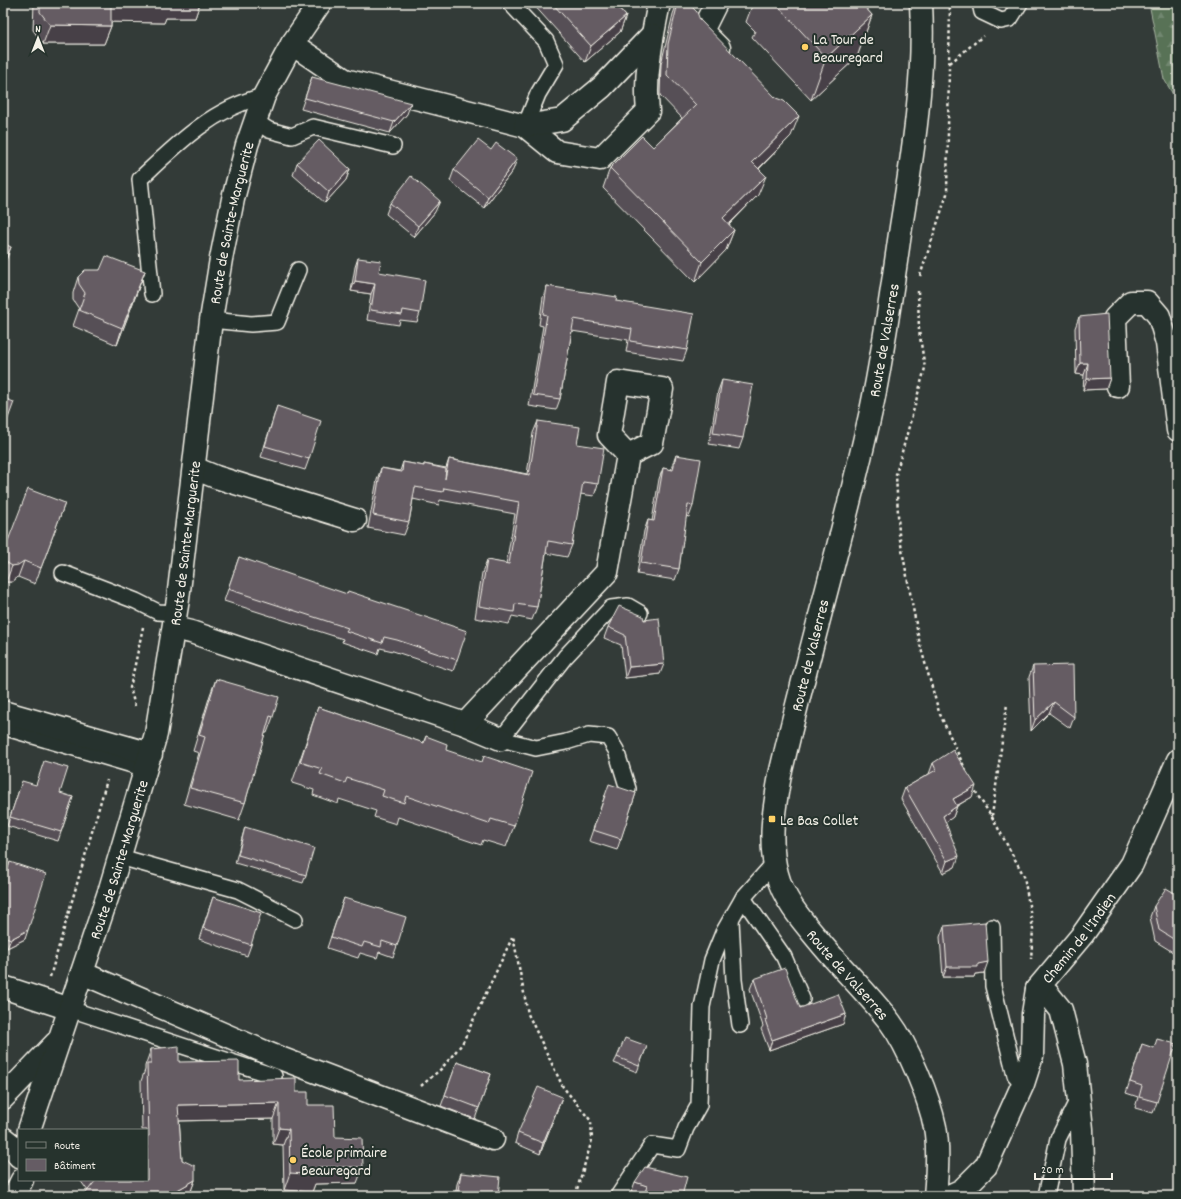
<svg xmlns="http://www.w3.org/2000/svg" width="1181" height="1199" font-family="Dekko,sans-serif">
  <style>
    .forest { fill: url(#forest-firs); stroke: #a6b2a0 }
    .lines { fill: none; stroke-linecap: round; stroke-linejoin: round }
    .lane-casing { stroke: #f4f1e8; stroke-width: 18 }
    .street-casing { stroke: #f4f1e8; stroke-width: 25 }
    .secondary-casing { stroke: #f4f1e8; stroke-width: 25 }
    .path { stroke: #f4f1e8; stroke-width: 2.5; stroke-dasharray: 3 3; stroke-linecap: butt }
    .lane { stroke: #26332d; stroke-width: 15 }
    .street { stroke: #26332d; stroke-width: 22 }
    .secondary { stroke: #26332d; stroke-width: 22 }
    .wall { fill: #574f56; stroke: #f4f1e8 }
    .shaded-wall { fill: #474046; stroke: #f4f1e8 }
    .building { fill: #655c64; stroke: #f4f1e8 }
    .poi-dot { fill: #ffd166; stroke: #26332d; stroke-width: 1.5 }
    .labels { text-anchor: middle; stroke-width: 4; stroke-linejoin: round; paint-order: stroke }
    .poi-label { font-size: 16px; fill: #f4f1e8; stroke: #26332d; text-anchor: start }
    .street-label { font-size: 16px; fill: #f4f1e8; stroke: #26332d }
  </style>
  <defs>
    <pattern id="forest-firs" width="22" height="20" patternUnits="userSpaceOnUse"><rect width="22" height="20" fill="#597257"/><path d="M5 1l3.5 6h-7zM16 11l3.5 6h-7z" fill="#71876f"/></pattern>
  </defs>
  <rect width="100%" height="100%" fill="#333b38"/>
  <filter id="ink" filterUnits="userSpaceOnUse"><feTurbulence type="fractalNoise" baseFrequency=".025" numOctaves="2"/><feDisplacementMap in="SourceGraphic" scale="8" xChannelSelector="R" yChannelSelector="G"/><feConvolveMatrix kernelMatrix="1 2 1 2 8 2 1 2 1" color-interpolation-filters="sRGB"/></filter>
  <g filter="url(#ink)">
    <path class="forest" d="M1149 3H1178V103L1164 79Z"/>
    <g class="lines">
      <g class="lane-casing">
        <g id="lane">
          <path d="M510 3 546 41 556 64 538 94 525 126"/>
          <path d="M980 3 982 12 1001 21 1010 19 1020 3"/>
          <path d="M255 121 269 130 292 136 313 127 393 146"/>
          <path d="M152 294 140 179C177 144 213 108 264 96"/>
          <path d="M211 320 251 324 277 322 298 270"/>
          <path d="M63 573 136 601 158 612 175 613"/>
          <path d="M3 727 146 769"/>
          <path d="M628 789 616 750 608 737 589 735 566 742 536 748 501 739 565 657 611 608 628 606 640 613"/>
          <path d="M120 857 238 890 295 919"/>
          <path d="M743 898 784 957 802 999"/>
          <path d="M731 920 734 980 740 1025"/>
          <path d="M992 927 993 986 1015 1075 1023 1084"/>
          <path d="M70 1009 274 1076"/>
          <path d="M618 1196 652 1145 678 1149 686 1128 699 1105 702 1007 712 960 723 933 743 898 775 862"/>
          <path d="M1046 1196 1058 1139 1078 1099"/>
        </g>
      </g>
      <g class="street-casing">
        <g id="street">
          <path d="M716 3 702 31 719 48"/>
          <path d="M292 44 345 80 525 126 557 152 600 159 648 111C644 75 652 38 659 3"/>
          <path d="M525 126 562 120 602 87 652 35"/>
          <path d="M1118 386 1115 318 1131 302H1147L1159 316 1167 343 1178 430"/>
          <path d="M194 468 216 477 355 520"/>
          <path d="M174 628 191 632 465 724 501 739"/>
          <path d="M3 712 151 754"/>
          <path d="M465 724 607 572 628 455 652 443 662 389 618 382 609 435 628 455"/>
          <path d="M82 973 272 1055 493 1139"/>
          <path d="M3 987 70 1009"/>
          <path d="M1037 989 1048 994 1061 1010 1075 1064 1082 1129 1084 1196"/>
          <path id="s1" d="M949 1196 962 1190 986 1166 1023 1084 1032 1056 1033 1014 1037 989 1083 934 1132 864 1178 760"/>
        </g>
      </g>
      <g class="secondary-casing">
        <g id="secondary">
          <path id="s2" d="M921 3C925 78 913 153 901 227 892 288 884 350 871 411 844 533 808 653 780 775 774 809 768 841 777 874 784 902 806 925 824 947 845 972 870 996 890 1022 908 1046 929 1097 935 1127 939 1149 937 1174 935 1196"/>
          <path d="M3 1098 56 1043"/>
          <path id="s3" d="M29 1130 110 889 156 734 178 599 211 320 221 259 233 199 247 145 264 96 292 44 320 3"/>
          <path d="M3 1138 13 1146 19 1156"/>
          <path d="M14 1196 22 1180"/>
        </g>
      </g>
      <g class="path">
        <path d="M950 63 983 36"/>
        <path d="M920 276 947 194 950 3"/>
        <path d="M918 291 919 331 925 368 896 474 899 534 920 645 939 712 967 773"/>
        <path d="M135 706 130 688 143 627"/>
        <path d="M973 786 978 796 992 817 1024 876 1033 929 1031 959"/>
        <path d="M992 816 1007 704"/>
        <path d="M50 977 107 780"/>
        <path d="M421 1086 441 1069 462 1044 513 936 528 1014 563 1087 591 1121 592 1140 575 1196"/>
      </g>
      <use href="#lane" class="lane"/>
      <use href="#street" class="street"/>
      <use href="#secondary" class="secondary"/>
    </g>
    <g class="wall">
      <path d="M34 3H200L195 18H166L164 23 111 22V26L104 44H43L33 30Z"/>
      <path d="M532 3H614L626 16 620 32 585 62Z"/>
      <path d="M677 3H688L700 20 791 136 759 169 758 195 729 225 734 230 726 250 695 282 603 188 610 168 653 147 682 118 660 95 661 64 673 14Z"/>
      <path d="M753 3H861L872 15 857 57 811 100 752 37 755 31 746 22Z"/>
      <path d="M312 77 407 114 390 133 301 109Z"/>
      <path d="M491 150 513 170 484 208 450 181 454 170Z"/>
      <path d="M297 163 350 169 346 180 325 203 293 175Z"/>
      <path d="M390 203 435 212 414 237 386 214Z"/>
      <path d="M358 258 379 272 420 313 417 322 400 320 399 325 367 320 371 294 351 291 355 267Z"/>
      <path d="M100 270 139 287 117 345 73 326 79 309 73 300V293L78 277Z"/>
      <path d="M547 286 616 301 687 350 683 361 626 352 628 340 572 331 560 399 556 410 529 406 543 326 539 325 543 297Z"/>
      <path d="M1079 317 1110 378 1106 389 1083 390 1084 375 1076 374 1075 328Z"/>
      <path d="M722 380 743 438 739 449 709 444 718 391Z"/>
      <path d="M277 406 309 459 305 470 261 457Z"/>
      <path d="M538 421 577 444 598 484 594 496 580 494 572 545 567 557 546 553 537 607 532 620 512 616 509 624 475 618 482 573 487 560 506 564 515 514 440 500 439 505 413 499 409 522 404 535 368 528 377 480 381 468 400 471 403 462 424 466V464L446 468 449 459 527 474 533 433Z"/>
      <path d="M676 455 693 506 689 517 686 516 679 569 675 580 637 574 644 531 648 520 652 521 659 479 663 468 671 470 672 466Z"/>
      <path d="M65 503 35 584 18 577 12 582H6L3 580V553L4 551Z"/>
      <path d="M239 557 457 660 453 671 393 651 380 648 378 654 342 642 343 639 224 601Z"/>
      <path d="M644 620 660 674 625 678 621 645 604 638 608 627Z"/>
      <path d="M1033 666 1074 717 1070 728 1049 713 1031 731 1029 677Z"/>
      <path d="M216 679 273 717 267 733H265L245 803 239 820 184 804 199 753 193 751 210 695Z"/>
      <path d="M318 707 423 743 426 736 446 750 514 826 506 847 483 840 481 845 398 817 396 824 374 817 376 811 339 799 338 804 313 795 314 790 292 783Z"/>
      <path d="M933 763 972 797 957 806 953 817 945 822 955 867 943 873 901 799 905 788 929 774Z"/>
      <path d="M19 790 73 797 58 841 7 826Z"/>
      <path d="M636 793 617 850 589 841 605 795Z"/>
      <path d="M245 827 306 875 303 883 235 863Z"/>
      <path d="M10 862 25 939 7 948 3 947V876L5 877Z"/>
      <path d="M1178 895V953L1176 954 1155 941 1150 917 1154 906Z"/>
      <path d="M213 897 251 945 247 956 199 939Z"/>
      <path d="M344 898 397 946 393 957 379 952 377 958 360 953 358 958 327 948Z"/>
      <path d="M944 926 984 973 975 974 974 977H943L940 937Z"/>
      <path d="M754 979 800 1008 846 1014 843 1024 769 1050 761 1029 763 1026 750 989Z"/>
      <path d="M1142 1044 1157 1102 1153 1113 1135 1108 1138 1097 1126 1093Z"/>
      <path d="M647 1046 637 1072 614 1063 617 1057Z"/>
      <path d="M151 1049 179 1062 239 1080 296 1092 308 1105 335 1137 357 1183 315 1184 312 1192 284 1190 283 1145 273 1144V1119L179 1121 182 1160 195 1180 189 1196H85L88 1191 80 1180H147V1130H142L141 1081 145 1070V1066Z"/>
      <path d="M457 1062 491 1074 475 1119 441 1106Z"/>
      <path d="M562 1097 540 1154 515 1143 518 1133Z"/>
      <path d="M461 1173 498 1196H455L457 1184Z"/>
      <path d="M635 1182 682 1196H640L631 1193Z"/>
    </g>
    <g class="shaded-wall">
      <path d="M111 3H200L195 18H166L164 23 105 22Z"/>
      <path d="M872 15 857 57 811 100 826 58Z"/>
      <path d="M626 16 620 32 585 62 591 46Z"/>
      <path d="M50 25 111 26 104 44H43Z"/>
      <path d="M411 103 407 114 390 133 394 122Z"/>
      <path d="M799 116 791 136 745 182 752 162Z"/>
      <path d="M517 159 513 170 484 208 488 197Z"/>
      <path d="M350 169 346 180 325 203 329 192Z"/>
      <path d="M766 176 758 195 715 238 723 218Z"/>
      <path d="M440 201 435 212 414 237 418 226Z"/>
      <path d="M734 230 726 250 695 282 702 262Z"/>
      <path d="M11 247 7 258 3 266V264Z"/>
      <path d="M145 271 139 287 117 345 122 328Z"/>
      <path d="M355 281 375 284 371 294 351 291Z"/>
      <path d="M1080 363H1088L1084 375 1076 374Z"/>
      <path d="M1110 378 1106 389 1083 390 1087 379Z"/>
      <path d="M24 561 18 577 12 582H6L12 566Z"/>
      <path d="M664 664 660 674 625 678 629 667Z"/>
      <path d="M1054 702 1049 713 1031 731 1035 720Z"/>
      <path d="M976 786 972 797 949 810 953 799Z"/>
      <path d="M957 806 953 817 939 827 943 816Z"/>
      <path d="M959 856 955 867 943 873 947 861Z"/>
      <path d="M28 930 25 939 7 948 11 939Z"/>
      <path d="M1178 947V953L1176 954Z"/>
      <path d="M988 962 984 973 975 974 974 977H943L947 967Z"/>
      <path d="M846 1014 843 1024 769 1050 772 1040Z"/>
      <path d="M562 1097 558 1108 540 1154 543 1143Z"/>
      <path d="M279 1103 273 1119 172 1121 178 1105Z"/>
      <path d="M279 1128 289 1129 283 1145 273 1144Z"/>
      <path d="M318 1167H363L357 1183 315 1184 312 1192 284 1190 290 1173Z"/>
      <path d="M195 1180 189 1196H172L174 1192Z"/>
    </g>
    <g class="building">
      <path d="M40 3H111V26L50 25 40 12Z"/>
      <path d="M122 3H171V4Z"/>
      <path d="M552 3H614L626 16 591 46Z"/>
      <path d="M678 3H688L697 12 700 20 776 98 784 101 799 116 752 162 766 176 723 218 734 230 702 262 610 168 642 136 653 147 696 105 667 75 668 44Z"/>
      <path d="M775 3H861L872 15 826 58Z"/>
      <path d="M312 77 411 103 394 122 305 98Z"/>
      <path d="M319 140 350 169 329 192 297 163Z"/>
      <path d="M478 140 491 150 496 143 517 159 488 197 454 170Z"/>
      <path d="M411 176 440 201 418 226 390 203Z"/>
      <path d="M3 243 11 247 3 264Z"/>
      <path d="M106 256 145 271 122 328 79 310 85 293 79 284 78 277 85 270H100Z"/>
      <path d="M358 258 381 261 379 272 425 280 420 313 403 310 402 315 371 310 375 284 355 281Z"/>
      <path d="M547 286 617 297 616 301 694 314 687 350 630 341 632 329 574 319 560 399 533 395 547 315 543 314Z"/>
      <path d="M1107 314 1110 378 1087 379 1088 363H1080L1079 317Z"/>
      <path d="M722 380 753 385 743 438 713 433Z"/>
      <path d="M3 398 14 402 3 432Z"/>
      <path d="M277 406 321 421 309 459 265 446Z"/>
      <path d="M538 421 580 427 577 444 604 448 598 484 583 482 572 545 548 541 537 607 515 604 514 612 479 606 487 560 509 564 519 502 444 488 443 492 415 487 409 522 373 515 381 468 402 472 403 462 424 466V464L446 469 445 479 449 459 529 475Z"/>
      <path d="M676 455 701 459 693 506 688 505 679 569 641 563 648 520 654 521 663 468 673 470Z"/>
      <path d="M28 489 65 503 41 568 24 561 18 565 12 566 6 562 3 556 4 551Z"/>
      <path d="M239 557 347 594 348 591 467 631 457 660 397 640 384 637 382 643 346 631 348 628 228 589Z"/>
      <path d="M619 606 643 616 644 620 659 618 664 664 629 667 625 635 608 627Z"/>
      <path d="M1073 665 1074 717 1054 702 1035 720 1033 666Z"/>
      <path d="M216 679 279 697 273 717 270 716 245 803 190 788 205 737 199 735Z"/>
      <path d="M318 707 424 743 426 736 447 744 446 750 482 762 484 756 532 772 514 826 491 819 489 824 406 796 404 803 382 796 384 790 347 778 345 783 320 774 322 769 300 762Z"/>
      <path d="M953 750 976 786 953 799 957 806 943 816 959 856 947 861 905 788 936 770 933 763Z"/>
      <path d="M44 761 68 768 60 793 73 797 61 832 10 817 22 781 36 785Z"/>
      <path d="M609 784 636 793 621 839 593 830Z"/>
      <path d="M245 827 314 848 306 875 238 855Z"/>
      <path d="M10 862 46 874 28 930 11 939 3 936V876L5 877Z"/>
      <path d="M1166 888 1178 895V942L1159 930 1154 906Z"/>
      <path d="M213 897 261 913 251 945 203 928Z"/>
      <path d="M344 898 406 917 397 946 382 941 381 947 364 942 362 947 331 937Z"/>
      <path d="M985 922 988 962 978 964V967H947L944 926Z"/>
      <path d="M785 968 800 1008 838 994 846 1014 772 1040 765 1020 767 1019 754 979Z"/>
      <path d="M625 1038 647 1046 639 1066 617 1057Z"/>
      <path d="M1157 1039 1176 1044 1157 1102 1139 1097 1142 1086 1130 1082 1142 1044 1154 1048Z"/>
      <path d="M179 1046V1062L239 1061V1080L296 1078V1092H308V1105H334L335 1137 362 1138 363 1167H318V1175L290 1173 289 1129 279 1128V1103L178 1105 182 1160 195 1166V1180L174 1192V1196H87L85 1194 96 1180H147V1136H149L147 1064H151V1049Z"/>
      <path d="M457 1062 491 1074 479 1108 445 1095Z"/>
      <path d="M538 1087 562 1097 543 1143 518 1133Z"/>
      <path d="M645 1167 687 1177 682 1196H644L647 1186 635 1182Z"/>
      <path d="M461 1173 500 1177 498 1196H457Z"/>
    </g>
  </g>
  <g class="poi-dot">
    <circle cx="805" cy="47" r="4"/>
    <rect x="768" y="815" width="8" height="8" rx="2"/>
    <circle cx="293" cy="1160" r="4"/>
  </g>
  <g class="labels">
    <g class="poi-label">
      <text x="813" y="44">La Tour de<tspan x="813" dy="18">Beauregard</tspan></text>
      <text x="780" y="825">Le Bas Collet</text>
      <text x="301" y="1157">École primaire<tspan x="301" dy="18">Beauregard</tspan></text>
    </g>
    <g class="street-label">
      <text dy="6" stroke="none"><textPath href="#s3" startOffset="933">Route de Sainte-Marguerite</textPath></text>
      <text transform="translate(883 340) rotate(-80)" y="6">Route de Valserres</text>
      <text dy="6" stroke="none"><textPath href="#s3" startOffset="609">Route de Sainte-Marguerite</textPath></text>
      <text transform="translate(809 655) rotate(-76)" y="6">Route de Valserres</text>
      <text dy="6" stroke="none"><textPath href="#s3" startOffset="285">Route de Sainte-Marguerite</textPath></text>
      <text dy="6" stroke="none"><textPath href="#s1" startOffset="301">Chemin de l'Indien</textPath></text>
      <text dy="6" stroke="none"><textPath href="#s2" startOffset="1011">Route de Valserres</textPath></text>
    </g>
  </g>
  <rect width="1181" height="1199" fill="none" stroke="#26332d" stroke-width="16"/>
  <rect x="8" y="8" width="1165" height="1183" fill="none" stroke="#f4f1e8" stroke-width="1.5" filter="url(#ink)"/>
  <rect x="18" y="1129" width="130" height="52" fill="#26332d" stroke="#787f78"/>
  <rect x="26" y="1142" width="20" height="6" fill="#26332d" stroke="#787f78"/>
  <text x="54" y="1149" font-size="12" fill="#f4f1e8">Route</text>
  <rect x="26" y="1159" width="20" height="12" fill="#655c64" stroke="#787f78"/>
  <text x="54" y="1169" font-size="12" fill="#f4f1e8">Bâtiment</text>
  <g transform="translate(38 38)" stroke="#26332d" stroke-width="3" paint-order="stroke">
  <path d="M0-3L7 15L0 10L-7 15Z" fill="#f4f1e8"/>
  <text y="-6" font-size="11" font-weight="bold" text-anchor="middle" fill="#f4f1e8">N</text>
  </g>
  <path d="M1035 1173v6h77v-6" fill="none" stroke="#f4f1e8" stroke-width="2"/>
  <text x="1041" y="1173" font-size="12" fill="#f4f1e8" stroke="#26332d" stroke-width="3" paint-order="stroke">20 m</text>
</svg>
